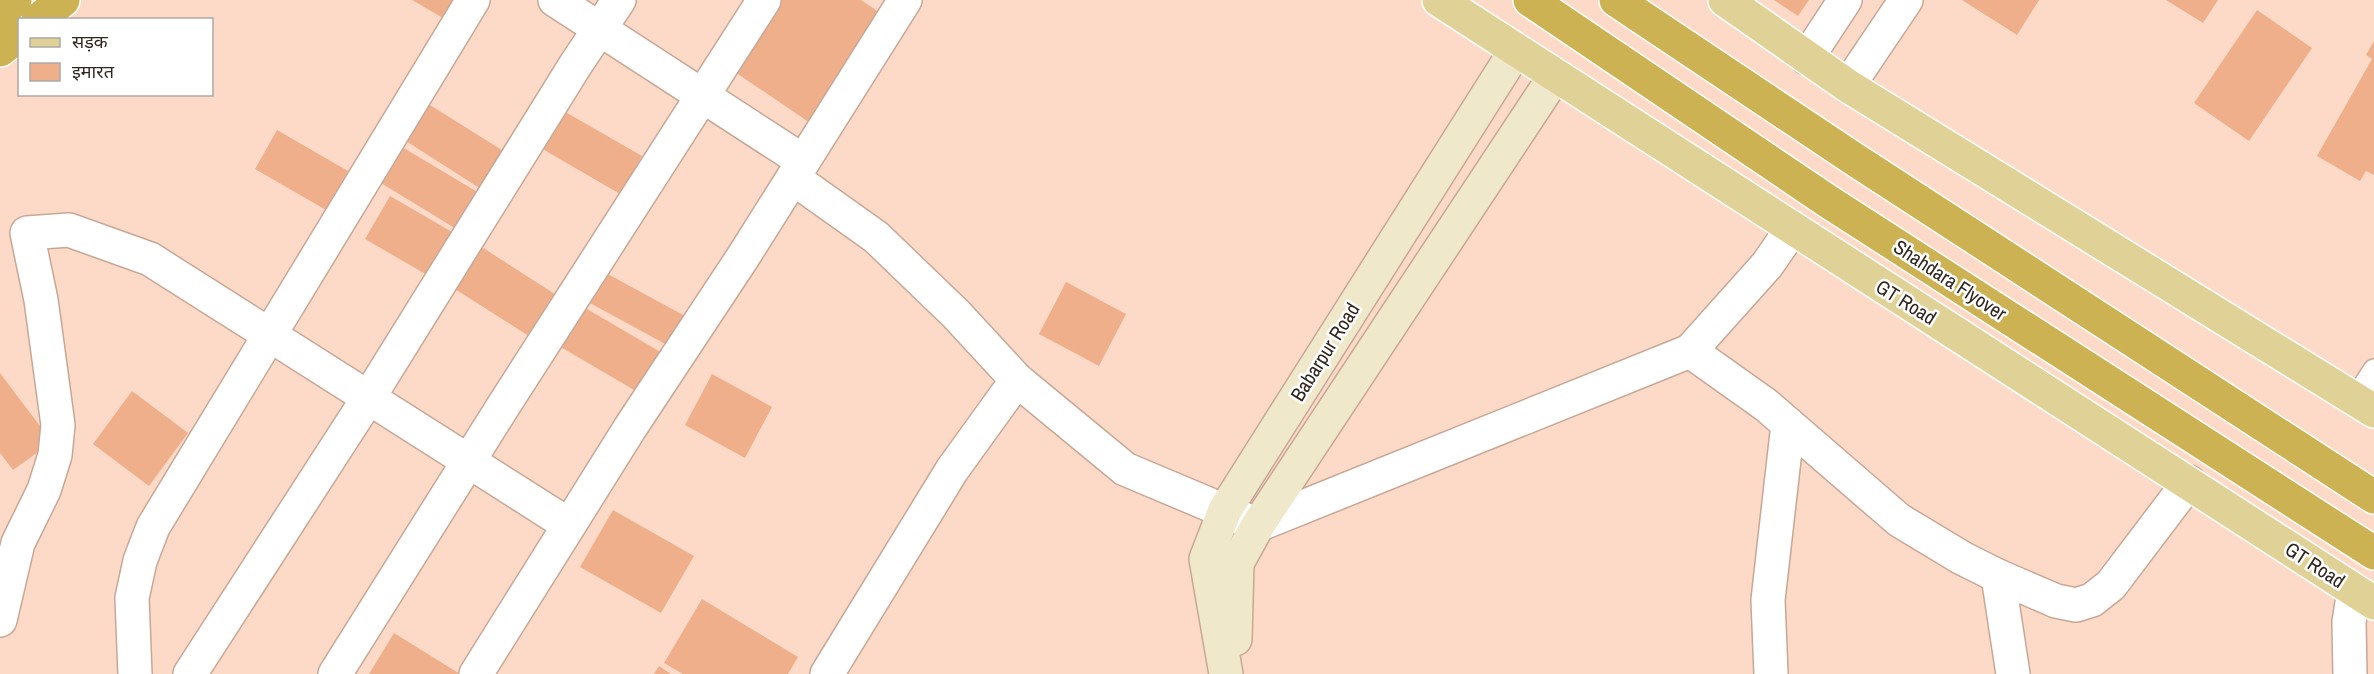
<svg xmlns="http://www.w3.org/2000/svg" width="2374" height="674" font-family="'Archivo Narrow','Noto Sans Devanagari',sans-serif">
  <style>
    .building { fill: #f0af8b }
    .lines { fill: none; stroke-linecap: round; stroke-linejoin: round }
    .lane-casing { stroke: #c7a796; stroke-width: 24 }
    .street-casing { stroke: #c7a796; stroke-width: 36 }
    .secondary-casing { stroke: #c7a796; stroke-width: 36 }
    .primary-casing { stroke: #fff; stroke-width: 36 }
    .highway-casing { stroke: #fff; stroke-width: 36 }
    .lane { stroke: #fff; stroke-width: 21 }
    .street { stroke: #fff; stroke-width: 33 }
    .secondary { stroke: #f0e8cb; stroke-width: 33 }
    .primary { stroke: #e0d197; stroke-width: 33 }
    .highway { stroke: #ccb252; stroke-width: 33 }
    .labels { text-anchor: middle; stroke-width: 5; stroke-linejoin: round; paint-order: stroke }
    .street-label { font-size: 20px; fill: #32261f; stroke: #fff }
  </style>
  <rect width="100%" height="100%" fill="#fcdac7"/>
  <g class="building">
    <path d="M412 0H453L443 18Z"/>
    <path d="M779 0H861L892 21 819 129 732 70Z"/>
    <path d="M1774 0H1809L1798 16Z"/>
    <path d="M1962 0H2039L2017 35Z"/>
    <path d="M2166 0H2218L2203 23Z"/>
    <path d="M2257 10 2312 48 2249 141 2194 103Z"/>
    <path d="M2374 41V175L2366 171 2360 181 2317 156 2372 59 2366 55Z"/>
    <path d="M422 100 505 152 481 189 398 136Z"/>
    <path d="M555 106 642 156 620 194 534 144Z"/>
    <path d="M277 130 348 171 326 210 255 169Z"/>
    <path d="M397 144 479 193 458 230 376 180Z"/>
    <path d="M390 196 459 236 434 279 365 239Z"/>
    <path d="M474 242 561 298 535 340 447 284Z"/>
    <path d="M604 272 685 316 669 346 588 302Z"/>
    <path d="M1066 282 1126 314 1099 366 1039 334Z"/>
    <path d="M575 302 664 354 641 394 552 342Z"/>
    <path d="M0 373 52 442 13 470 0 453Z"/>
    <path d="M712 374 772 407 745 458 685 425Z"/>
    <path d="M132 391 188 433 149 486 93 444Z"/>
    <path d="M613 510 694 556 661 613 580 567Z"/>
    <path d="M702 599 798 657 788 674H683L664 663Z"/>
    <path d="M394 633 460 674H369Z"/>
    <path d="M659 666 671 674H654Z"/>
  </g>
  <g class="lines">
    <g class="lane-casing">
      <path id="lane" d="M2355 399 2374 370"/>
    </g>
    <g class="street-casing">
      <g id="street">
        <path d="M555 0 803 161"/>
        <path d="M1807 58 1845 0"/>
        <path d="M1848 86 1906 0"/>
        <path d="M793 178 876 237 956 314 1017 380 1125 469 1258 525 1690 351"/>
        <path d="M1788 424 1899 520 1962 558 1998 576 2056 601 2076 605 2092 600 2111 585 2189 482"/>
        <path d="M1998 576 2013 674"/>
        <path d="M0 620 18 543 44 490 55 455 58 425 41 300 27 233 69 230 150 259 569 525"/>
        <path d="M135 674 132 598 140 561 153 527 473 0"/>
        <path d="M190 674 369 397 576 64 619 0"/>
        <path d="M335 674 502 408 764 0"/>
        <path d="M476 674 630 428 743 257 905 0"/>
        <path d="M827 674 952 470 1017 380"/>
        <path d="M1771 674 1768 600 1788 424 1766 405 1690 351 1767 265 1792 229"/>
        <path d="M2350 674 2349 622 2354 590"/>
      </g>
    </g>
    <g class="secondary-casing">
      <g id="secondary">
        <path d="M1235 639 1237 563 1258 525 1555 76"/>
        <path d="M1226 674 1206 559 1225 510 1516 50"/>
      </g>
    </g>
    <g class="primary-casing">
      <g id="primary">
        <path d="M1439 0 2374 603"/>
        <path d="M1725 0 1848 86 2374 411"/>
      </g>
    </g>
    <g class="highway-casing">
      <g id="highway">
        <path d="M1530 0 1829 202 2374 553"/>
        <path d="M1616 0 1854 159 2374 497"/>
        <path d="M0 13 15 0"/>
        <path d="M38 20 63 0"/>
        <path d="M0 50 20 34"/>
      </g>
    </g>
    <use href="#lane" class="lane"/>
    <use href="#street" class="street"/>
    <use href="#secondary" class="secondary"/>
    <use href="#primary" class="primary"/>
    <use href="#highway" class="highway"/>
  </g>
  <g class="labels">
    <g class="street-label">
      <text transform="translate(1950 280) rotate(33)" y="7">Shahdara Flyover</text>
      <text transform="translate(1906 302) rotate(32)" y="7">GT Road</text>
      <text transform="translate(1325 352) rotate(-58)" y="7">Babarpur Road</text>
      <text transform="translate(2315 565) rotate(33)" y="7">GT Road</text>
    </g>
  </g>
  <rect x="18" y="18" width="195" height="78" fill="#ffffff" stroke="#ada8a5" stroke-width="1.5"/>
  <rect x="30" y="38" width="30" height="9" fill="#e0d197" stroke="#ada8a5" stroke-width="1.5"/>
  <text x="72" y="48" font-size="18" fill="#32261f">सड़क</text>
  <rect x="30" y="63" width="30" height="18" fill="#f0af8b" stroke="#ada8a5" stroke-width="1.5"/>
  <text x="72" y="78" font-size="18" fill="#32261f">इमारत</text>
</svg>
